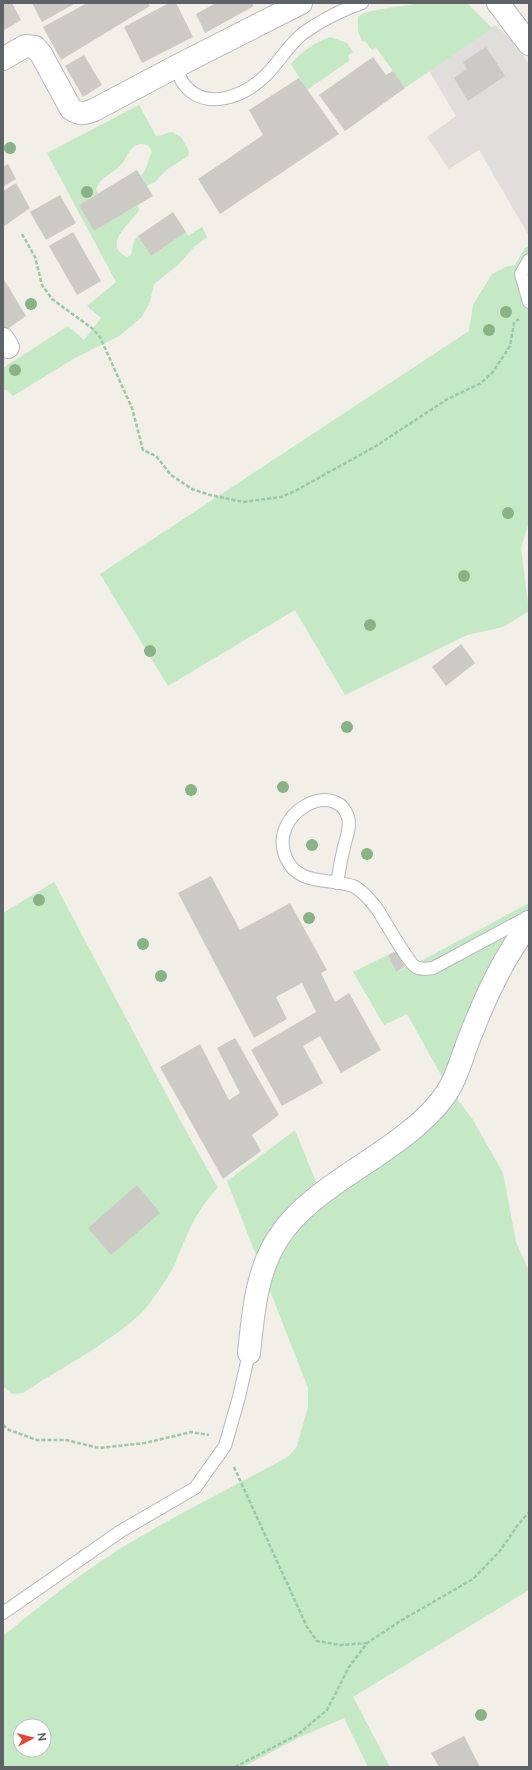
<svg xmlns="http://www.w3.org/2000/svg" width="532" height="1770" font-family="'Public Sans',sans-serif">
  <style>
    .industrial { fill: #e0deda }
    .green { fill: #c5e8c5; fill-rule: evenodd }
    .building { fill: #cccac5 }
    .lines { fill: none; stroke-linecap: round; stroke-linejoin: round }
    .service-casing { stroke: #b5b8bc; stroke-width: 14 }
    .minor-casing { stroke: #b5b8bc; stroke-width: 24 }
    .tertiary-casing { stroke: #b5b8bc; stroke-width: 24 }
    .path { stroke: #9cc7a9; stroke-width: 2.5; stroke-dasharray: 4 2; stroke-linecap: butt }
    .service { stroke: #fff; stroke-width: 12 }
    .minor { stroke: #fff; stroke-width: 22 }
    .tertiary { stroke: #fff; stroke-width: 22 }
    .tree { fill: #89b387 }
  </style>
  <rect width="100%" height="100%" fill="#f1efe8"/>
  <path class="industrial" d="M495 25 513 41 529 64V236L479 150 449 169 427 137 456 116 429 71Z"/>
  <g class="green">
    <path d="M420 3H467L492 28 405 88 376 47 372 50 366 42 362 41 358 31V17C367 8 405 7 420 3Z"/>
    <path d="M330 37 347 43 353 52 348 56 350 60 307 90 291 64C302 51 314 43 330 37Z"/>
    <path d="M139 105 156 136C163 136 167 132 173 132L181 137 189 151 188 156 166 170 155 182 147 186 141 176C148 168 147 161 152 152L149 146C145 144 141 143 137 145 130 148 127 156 123 162 116 173 101 175 96 189L98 193 79 205 94 231 138 205 139 210C131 223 101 245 127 257L131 255 134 241 138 236 151 256 186 232 188 236 202 227 207 237 194 247 179 264 154 284 150 302 141 318 119 336 75 358 13 396 7 390H3V368L68 326 84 340 101 318 87 306 116 282 47 153Z"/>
    <path d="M529 246V522L521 548 529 611 503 627 467 635 345 695 295 610 168 686 100 574 469 331 473 305 492 274 506 267 515 265 525 248Z"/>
    <path d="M54 882 181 1122 218 1188C196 1209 186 1237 175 1264 170 1275 152 1301 144 1310 116 1339 68 1364 34 1386L23 1393 12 1394 3 1386V913Z"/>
    <path d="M529 903V938L508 967 452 1092 473 1120 503 1173 516 1242 529 1271V1590L353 1697 390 1767H368L344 1718 298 1738 243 1767H3V1636C40 1606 77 1576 118 1550 173 1516 232 1488 289 1456L297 1446 308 1407V1388L227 1181 295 1130 318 1187 384 1143 446 1084 407 1014 384 1025 353 972 388 955 396 972 419 962ZM20 1726H44V1750H20Z"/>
  </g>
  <g class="building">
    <path d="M3 3H12L21 20 3 31Z"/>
    <path d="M32 3H76L42 22Z"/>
    <path d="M87 3H148L150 6 61 60 43 27Z"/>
    <path d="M169 3H176L193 37 142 63 124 27Z"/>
    <path d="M216 3H252L254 6 205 33 196 14Z"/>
    <path d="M486 47 505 76 468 101 454 78 467 69 463 62Z"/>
    <path d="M84 55 102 85 83 97 65 66Z"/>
    <path d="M373 57 386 75 393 71 405 88 345 131 319 95Z"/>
    <path d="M299 78 339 134 220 214 198 179 263 135 249 110Z"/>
    <path d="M8 164 16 179 3 187V167Z"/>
    <path d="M137 170 153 196 94 231 79 205Z"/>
    <path d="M16 183 30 208 3 227V191Z"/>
    <path d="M60 195 76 223 46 240 30 212Z"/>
    <path d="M173 212 186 232 151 256 138 236Z"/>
    <path d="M73 232 101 281 77 295 49 246Z"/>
    <path d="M3 278 26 316 6 330 3 325Z"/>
    <path d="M461 644 475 663 446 686 432 667Z"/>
    <path d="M211 876 240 930 290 903 327 970 321 973 335 1002 349 993 381 1050 341 1073 320 1036 303 1046 323 1083 282 1106 251 1050 316 1012 302 983 276 997 287 1019 254 1038 178 893Z"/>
    <path d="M396 951 405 967 396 972 388 955Z"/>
    <path d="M235 1038 279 1115 252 1135 261 1151 223 1179 160 1067 200 1044 229 1100 240 1093 217 1048Z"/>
    <path d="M137 1185 160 1213 111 1255 88 1228Z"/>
    <path d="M464 1736 480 1767H439L431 1753Z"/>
  </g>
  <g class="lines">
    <g class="service-casing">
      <g id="service">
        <path d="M175 67C178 72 180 78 183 83 205 113 245 96 266 75 279 62 288 46 302 34 320 21 341 10 362 3"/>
        <path d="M529 302 521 274 529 260"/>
        <path d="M337 883C339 871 341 859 344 847 346 837 351 828 348 817 335 778 267 813 286 858 298 886 330 878 353 886 362 890 371 901 377 909 384 919 408 963 416 967 421 970 427 969 433 968L528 917"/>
        <path d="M3 1613 121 1531 195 1488 225 1446 239 1397 249 1353"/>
      </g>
    </g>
    <g class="minor-casing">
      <g id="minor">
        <path d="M3 59 25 46 35 47 41 54 71 109C80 115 84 114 94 110L175 67 301 3"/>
        <path d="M3 339 8 347"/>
        <path d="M249 1353C253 1315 256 1273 277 1240 297 1206 340 1180 373 1158 398 1141 425 1122 443 1098 457 1080 462 1055 471 1034 480 1011 490 988 502 966 510 951 520 937 529 922"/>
      </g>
    </g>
    <g class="tertiary-casing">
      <path id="tertiary" d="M498 3 529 44"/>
    </g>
    <g class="path">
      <path d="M22 234 35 257 42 285 52 299 93 329 100 337 132 408 143 450 156 456 171 475 192 489 210 495 243 502 281 497 297 490 376 446 446 400 481 383 492 373 510 346 514 323 519 319"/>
      <path d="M3 1425 9 1430 37 1440H66L99 1448 145 1443 191 1432 209 1435"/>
      <path d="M234 1467 307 1627 317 1641 340 1645 367 1643"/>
      <path d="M235 1767 297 1735 327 1710 349 1667 367 1643 402 1620 473 1579 500 1551 517 1526 529 1512"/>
    </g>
    <use href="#service" class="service"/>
    <use href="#minor" class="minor"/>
    <use href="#tertiary" class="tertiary"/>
  </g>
  <g class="tree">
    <circle cx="10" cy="148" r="6"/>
    <circle cx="87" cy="192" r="6"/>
    <circle cx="31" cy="304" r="6"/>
    <circle cx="506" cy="312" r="6"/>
    <circle cx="489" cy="330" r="6"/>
    <circle cx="15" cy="370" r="6"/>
    <circle cx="508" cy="513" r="6"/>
    <circle cx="464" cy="576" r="6"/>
    <circle cx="370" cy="625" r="6"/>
    <circle cx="150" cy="651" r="6"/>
    <circle cx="347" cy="727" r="6"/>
    <circle cx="283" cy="787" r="6"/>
    <circle cx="191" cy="790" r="6"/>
    <circle cx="312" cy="845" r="6"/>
    <circle cx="367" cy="854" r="6"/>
    <circle cx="39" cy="900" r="6"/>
    <circle cx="309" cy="918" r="6"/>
    <circle cx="143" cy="944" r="6"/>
    <circle cx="161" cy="976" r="6"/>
    <circle cx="481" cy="1715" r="6"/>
  </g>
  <rect width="532" height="1770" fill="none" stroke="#5f6368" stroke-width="8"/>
  <g transform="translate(32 1738) rotate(83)"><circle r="19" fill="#ffffff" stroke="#bfc1c3"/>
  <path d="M0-3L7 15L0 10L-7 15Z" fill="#ea4335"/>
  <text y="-6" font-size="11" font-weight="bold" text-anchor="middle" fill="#5f6368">N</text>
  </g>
</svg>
